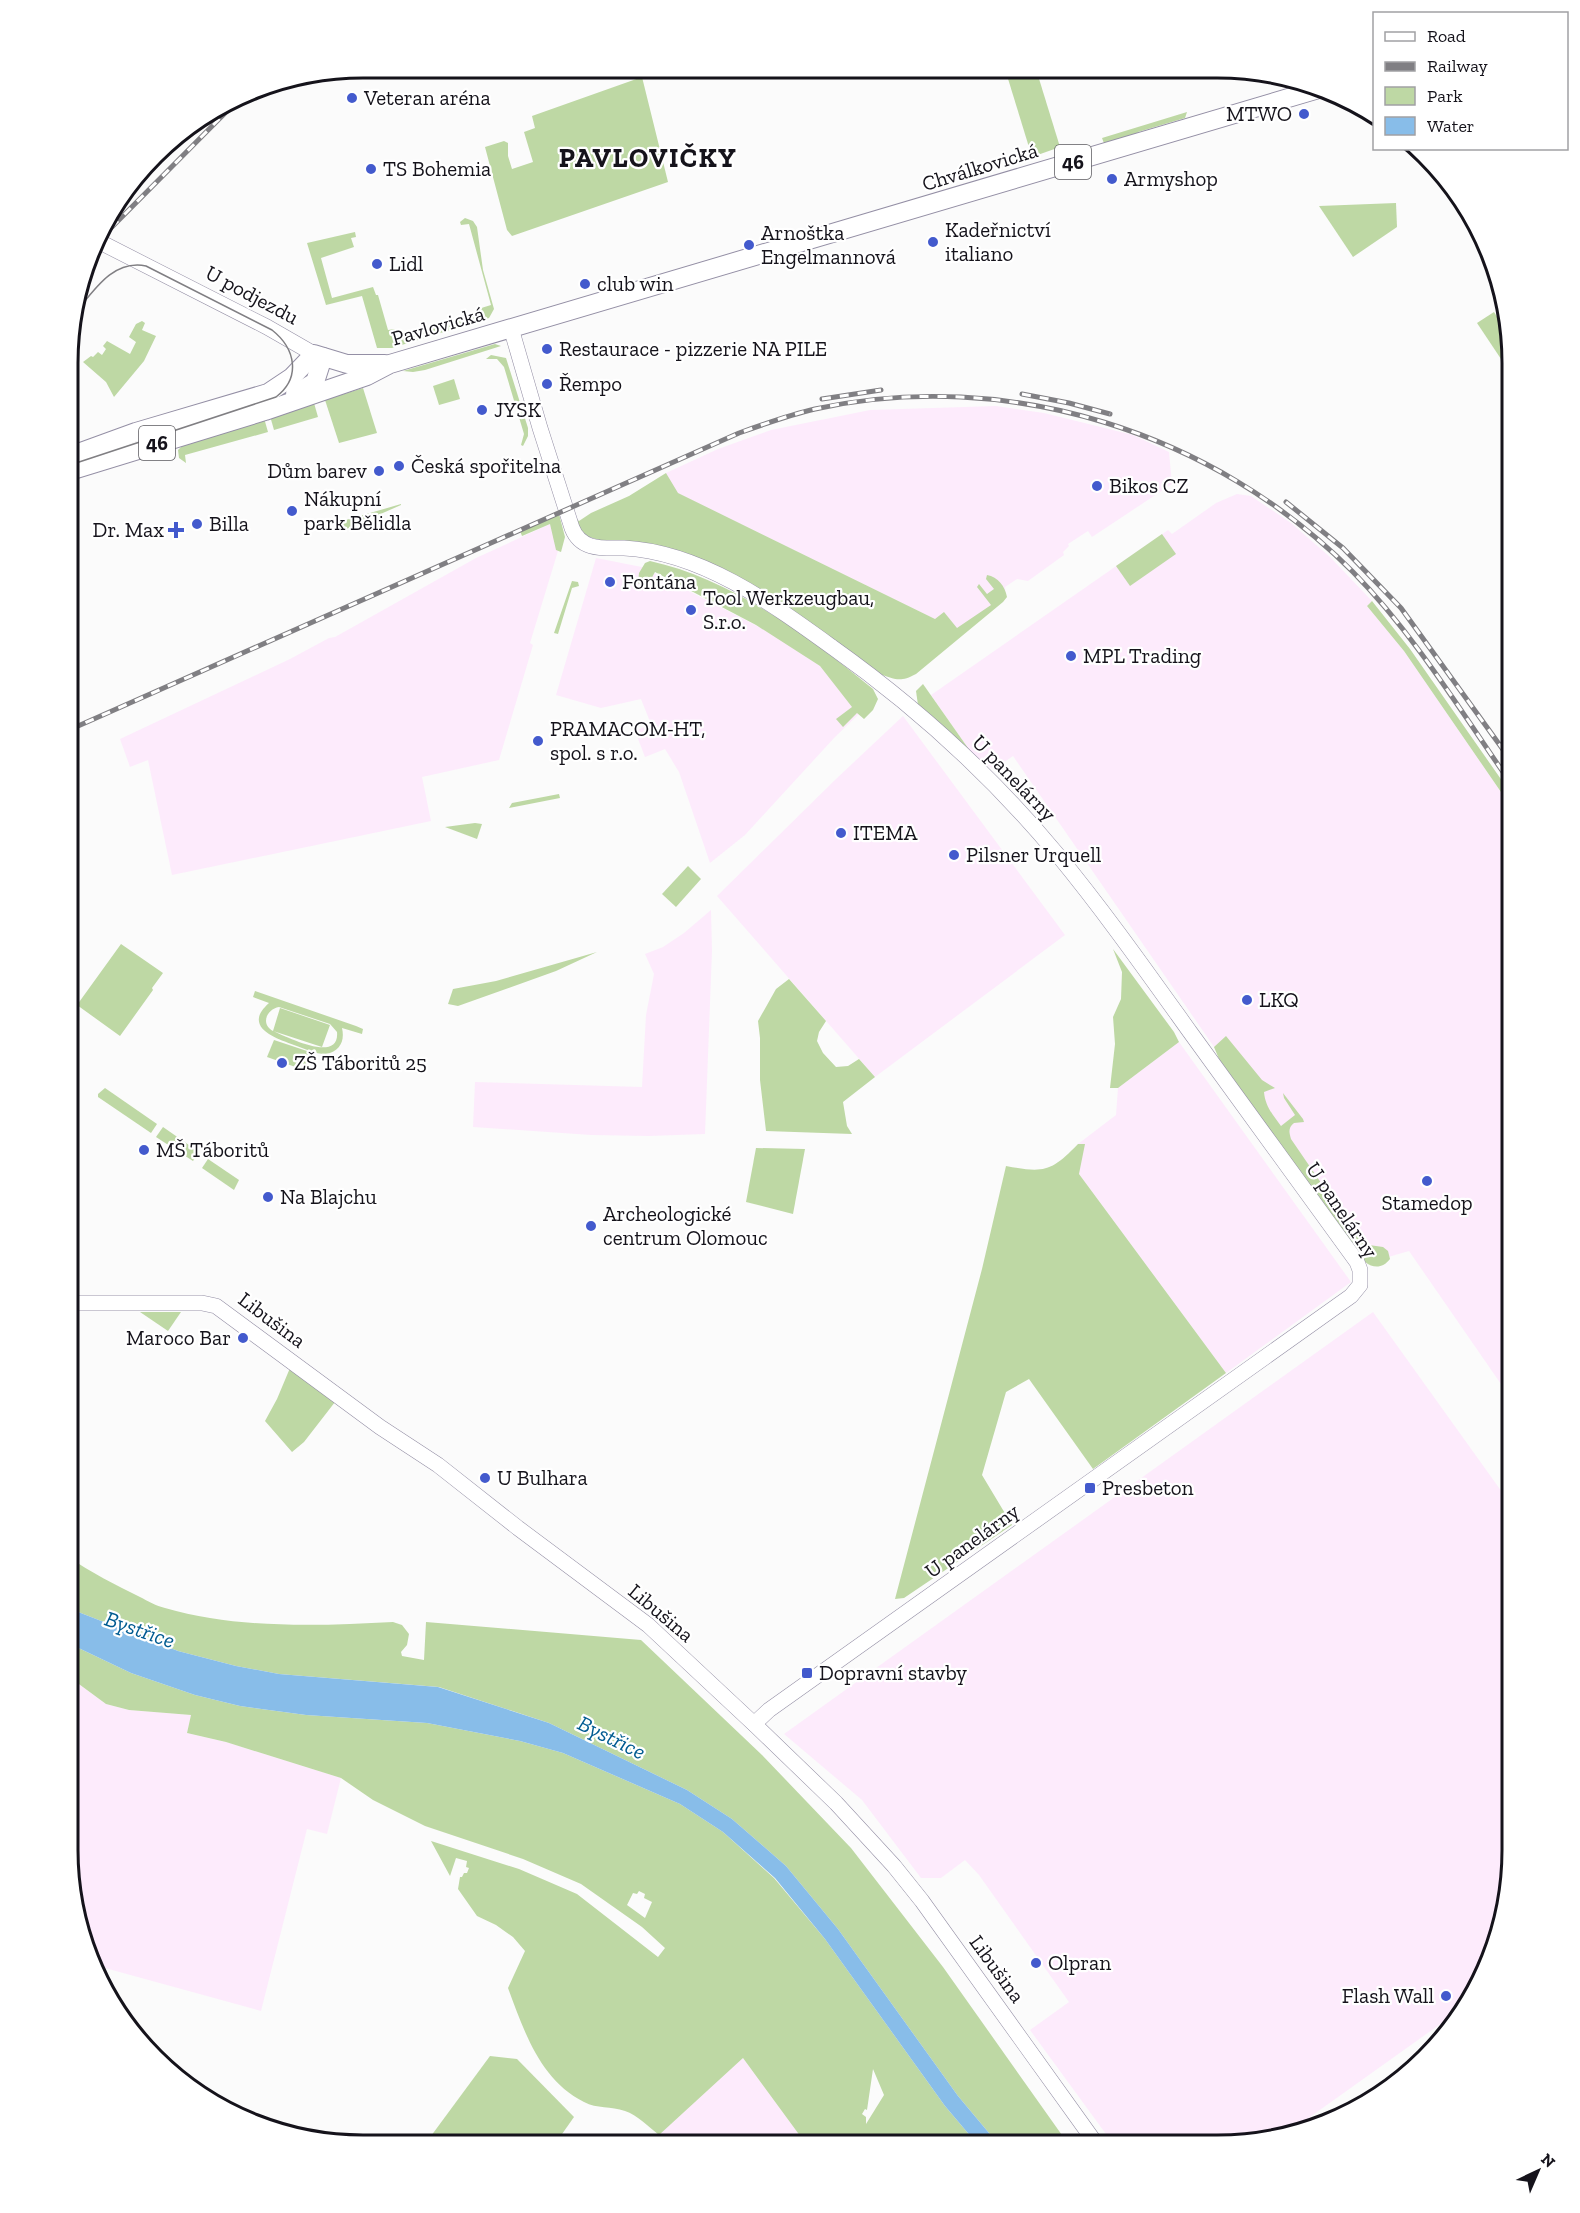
<svg xmlns="http://www.w3.org/2000/svg" width="1580" height="2213" font-family="'Zilla Slab',serif">
  <style>
    .industrial { fill: #fdebfc }
    .green { fill: #bed8a4; fill-rule: evenodd }
    .water { fill: #88bde9 }
    .lines { fill: none; stroke-linecap: round; stroke-linejoin: round }
    .secondary-casing { stroke: #948fa5; stroke-width: 16 }
    .primary-casing { stroke: #948fa5; stroke-width: 20 }
    .secondary { stroke: #fff; stroke-width: 15 }
    .primary { stroke: #fff; stroke-width: 18 }
    .tram { stroke: #807f83; stroke-width: 1.5 }
    .rail-casing { stroke: #807f83; stroke-width: 5 }
    .rail { stroke: #fff; stroke-width: 3; stroke-dasharray: 9; stroke-linecap: butt }
    .poi-dot { fill: #435acd; stroke: #fff; stroke-width: 2 }
    .labels { text-anchor: middle; stroke-width: 4.5; stroke-linejoin: round; paint-order: stroke }
    .shield { fill: #fff; stroke: #5b5a5f; stroke-width: 1.5 }
    .shield-label { font-size: 20px; font-weight: bold; fill: #15131b }
    .poi-label { font-size: 21px; fill: #15131b; stroke: #fff; text-anchor: start }
    .street-label { font-size: 21px; fill: #15131b; stroke: #fff }
    .water-label { font-size: 22px; font-style: italic; fill: #005b91; stroke: #fff }
    .district-label { font-size: 27px; font-weight: bold; letter-spacing: 1.5px; fill: #15131b; stroke: #fff }
    .rim { fill: none; stroke: #15131b; stroke-width: 3 }
  </style>
  <rect width="100%" height="100%" fill="#fbfbfb"/>
  <g class="industrial">
    <path d="M996 406 1044 413 1133 435 1169 452 1172 484 1092 537 1088 531 1068 544 1069 546 1063 552 1064 555 1028 581 1017 579 1005 587 1006 596 957 630 677 493 666 473 718 449 771 430 870 410Z"/>
    <path d="M1237 494 1251 496 1291 523 1330 557 1372 601 1367 606 1404 651 1512 808V1400L1409 1251 1364 1264 1013 756 994 769 975 758 931 695 1168 530 1172 534 1216 503Z"/>
    <path d="M550 524 558 551 530 643 533 645 499 760 422 777 431 821 172 875 148 760 130 767 120 739 290 659 329 638 335 637 476 558Z"/>
    <path d="M596 558 642 567 767 631 820 666 859 714 835 737 745 835 710 863 679 772 665 749 645 757 635 731 651 724 641 699 601 708 556 695Z"/>
    <path d="M903 716 1065 935 875 1077 717 896 836 779Z"/>
    <path d="M711 910 712 951 705 1134 649 1136 591 1135 473 1127 475 1082 642 1087 646 1015 654 974 645 954 663 947 684 933Z"/>
    <path d="M1179 1042 1351 1282 1226 1373 1079 1174 1084 1145 1078 1144 1116 1115 1118 1088Z"/>
    <path d="M1373 1312 1512 1506V1870L1497 1945 1467 2005 1296 2127 1218 2145H1114L1030 2030 1069 2002 979 1875 965 1860 941 1878H921L862 1800 784 1734Z"/>
    <path d="M68 1676 106 1704 129 1710 191 1715 187 1733 226 1742 341 1778 327 1834 307 1829 261 2011 94 1965 68 1851Z"/>
    <path d="M743 2058 806 2144H649Z"/>
  </g>
  <g class="green">
    <path d="M1005 69H1036L1060 147 1032 157Z"/>
    <path d="M642 77 668 182 512 236 507 230 485 147 504 141 508 143V156L512 169 533 162 524 132 535 128 532 116Z"/>
    <path d="M1187 112 1185 118 1138 132 1135 138 1105 146 1102 138Z"/>
    <path d="M1396 203 1397 227 1353 257 1319 206Z"/>
    <path d="M465 218 473 221 477 227 483 270 494 309 489 318 392 348H377L362 296 326 305 307 243 355 232 356 237 351 238 354 247 321 258 332 298 373 287 376 295H378L388 330 395 329 398 338 479 316 478 309 491 305 469 224 461 225 460 222Z"/>
    <path d="M1494 312 1505 329 1511 356 1503 362 1477 323Z"/>
    <path d="M142 321 145 323 142 330 156 336 144 361 114 397 106 382 83 362 91 356 93 357 98 352 102 355 106 349 103 346 107 341 130 354 136 342 129 337 136 324Z"/>
    <path d="M495 344 501 346 425 370 413 372 403 371Z"/>
    <path d="M491 355 506 358 528 428V436L523 446 521 445 524 434 504 367 497 359H486Z"/>
    <path d="M454 379 460 399 439 405 433 386Z"/>
    <path d="M363 388 377 433 339 443 325 400Z"/>
    <path d="M314 403 318 417 274 430 270 416Z"/>
    <path d="M264 418 268 432 185 455 186 463 179 458 178 450 184 444Z"/>
    <path d="M666 473 678 493 935 619 944 612 957 628 991 605 977 587 979 584 987 594 994 589 986 579 987 575C998 577 1005 586 1007 597L1003 602 916 674C899 683 896 679 879 674L760 590 583 535 574 516 579 521 591 513 629 496Z"/>
    <path d="M401 504V505L342 531 339 522Z"/>
    <path d="M559 514 565 537 561 552 556 550 550 524 522 536 520 531Z"/>
    <path d="M1162 534 1176 554 1130 586 1116 566Z"/>
    <path d="M650 561C732 579 810 637 873 689L878 699 873 710 864 719 857 713 843 727 836 719 852 707 820 666 756 625 655 572 646 588 638 583 639 573 645 563Z"/>
    <path d="M572 581 578 582 579 586 572 588 558 634 554 633Z"/>
    <path d="M1372 601 1410 649 1512 795V808L1404 651 1367 606Z"/>
    <path d="M923 684 975 758 918 705 916 691Z"/>
    <path d="M559 794 560 798 509 808 512 803Z"/>
    <path d="M475 823 482 824 477 839 445 827Z"/>
    <path d="M688 866 701 879 676 907 662 894Z"/>
    <path d="M121 944 163 973 152 988 153 990 120 1036 77 1005Z"/>
    <path d="M1113 949 1174 1032 1179 1042 1118 1088H1110L1115 1044 1113 1017 1121 999 1122 972Z"/>
    <path d="M597 952 556 971 458 1006 448 1004 453 989 496 981Z"/>
    <path d="M789 979 826 1021 819 1032 817 1041 823 1053 836 1067 848 1066 859 1059 875 1077 843 1102 847 1126 852 1134 766 1131 760 1080V1038L758 1021 776 989Z"/>
    <path d="M255 991 356 1026 363 1029 362 1034 342 1028C345 1041 340 1051 326 1054 315 1054 305 1049 294 1045 275 1038 242 1027 269 1003L253 997ZM279 1007 330 1024 337 1032C340 1064 287 1037 273 1031L322 1047 330 1025 280 1008 273 1031C260 1024 267 1009 279 1007Z"/>
    <path d="M1226 1036 1262 1080 1275 1088 1264 1092C1265 1106 1273 1115 1281 1126L1295 1115 1284 1098 1283 1093 1303 1119 1304 1122 1294 1123C1288 1128 1289 1132 1291 1139L1343 1215 1369 1245 1383 1247 1388 1251 1390 1259C1383 1268 1374 1269 1365 1262L1219 1059 1214 1047Z"/>
    <path d="M274 1040 310 1052 304 1070 267 1057Z"/>
    <path d="M105 1088 157 1124 151 1133 98 1097V1094Z"/>
    <path d="M163 1127 199 1152 193 1161 156 1137Z"/>
    <path d="M1078 1144H1085L1079 1174 1226 1373 1093 1469 1029 1379 1006 1392 982 1475 1012 1525 904 1598 895 1599 982 1269 1006 1166C1044 1173 1051 1172 1078 1144Z"/>
    <path d="M756 1148 805 1149 793 1214 746 1202Z"/>
    <path d="M208 1159 239 1180 234 1190 202 1168Z"/>
    <path d="M140 1312H181L168 1331Z"/>
    <path d="M290 1368 335 1402 304 1442 292 1452 265 1421 277 1399Z"/>
    <path d="M68 1557C91 1572 115 1585 140 1597 148 1601 156 1606 165 1608 238 1629 317 1626 393 1622L402 1625 409 1634 407 1645 401 1652 402 1656 424 1660 426 1622 641 1640 762 1755 851 1848 943 1967 1069 2145H999L958 2096 838 1929 786 1866 732 1819 687 1790 549 1723 439 1687 279 1674 236 1666 178 1651 68 1608Z"/>
    <path d="M68 1643 131 1673 195 1695 240 1706 306 1715 427 1723 520 1741 563 1753 680 1804 723 1832 774 1878 825 1939 945 2106 978 2145 806 2144 743 2058 659 2135C649 2127 637 2115 625 2111 611 2106 597 2109 584 2102 540 2080 524 2031 508 1988L525 1951 513 1937 496 1925 477 1916 458 1889 460 1877H462L464 1873H467L469 1868 466 1867 467 1861 456 1858 450 1876 431 1841 519 1869 577 1894 658 1957 665 1948 642 1927 581 1884 523 1859 425 1826 373 1800 341 1778 226 1742 187 1733 191 1715 129 1710 106 1704 68 1676ZM639 1891 645 1894 644 1898 652 1902 645 1918 627 1905 633 1893 637 1894ZM873 2069 884 2095 866 2124V2117L862 2114 865 2109 867 2110Z"/>
    <path d="M490 2056 517 2059 574 2117 555 2144 439 2143 431 2136Z"/>
  </g>
  <path class="water" d="M68 1608 178 1651 236 1666 279 1674 438 1687 549 1723 687 1790 732 1819 786 1866 838 1929 958 2096 999 2145H978L945 2106 825 1939 775 1878 723 1832 680 1804 563 1753 520 1741 427 1723 306 1715 240 1706 195 1695 131 1673 68 1643Z"/>
  <g class="lines">
    <g class="secondary-casing">
      <g id="secondary">
        <path d="M98 241 267 327 314 354"/>
        <path d="M511 328 540 428 572 528C581 551 603 548 624 548 701 552 771 603 832 647 915 706 992 776 1057 854 1104 911 1147 972 1190 1032 1246 1109 1301 1185 1357 1262L1360 1270V1285L1351 1296 769 1710 754 1724"/>
        <path d="M68 1303H202L216 1306 380 1427 438 1465 518 1528 648 1625 754 1724 836 1803 894 1866 922 1901 1097 2145"/>
      </g>
    </g>
    <g class="primary-casing">
      <g id="primary">
        <path d="M295 394 315 382 323 357"/>
        <path d="M70 456 136 432 268 393 292 377 314 354 347 364H385"/>
        <path d="M70 471 265 411 367 376 390 364 1322 88"/>
      </g>
    </g>
    <use href="#secondary" class="secondary"/>
    <use href="#primary" class="primary"/>
    <path class="tram" d="M70 465 276 397C301 378 296 349 272 330L146 266C111 259 92 294 72 317"/>
    <g class="rail-casing">
      <g id="rail">
        <path d="M99 240 238 100"/>
        <path d="M1022 394 1069 403 1110 414"/>
        <path d="M822 399 881 390"/>
        <path d="M1286 502 1343 548 1401 608 1512 762"/>
        <path d="M69 730 739 433C764 424 789 415 815 409 1008 367 1214 432 1353 572 1415 635 1462 713 1512 785"/>
      </g>
    </g>
    <use href="#rail" class="rail"/>
  </g>
  <g class="poi-dot">
    <circle cx="352" cy="98" r="6"/>
    <circle cx="1304" cy="114" r="6"/>
    <circle cx="371" cy="169" r="6"/>
    <circle cx="1112" cy="179" r="6"/>
    <circle cx="933" cy="242" r="6"/>
    <circle cx="749" cy="245" r="6"/>
    <circle cx="377" cy="264" r="6"/>
    <circle cx="585" cy="284" r="6"/>
    <circle cx="547" cy="349" r="6"/>
    <circle cx="547" cy="384" r="6"/>
    <circle cx="482" cy="410" r="6"/>
    <circle cx="399" cy="466" r="6"/>
    <circle cx="379" cy="471" r="6"/>
    <circle cx="1097" cy="486" r="6"/>
    <circle cx="292" cy="511" r="6"/>
    <circle cx="197" cy="524" r="6"/>
    <path d="M173 521h6v6h6v6h-6v6h-6v-6h-6v-6h6z"/>
    <circle cx="610" cy="582" r="6"/>
    <circle cx="691" cy="610" r="6"/>
    <circle cx="1071" cy="656" r="6"/>
    <circle cx="538" cy="741" r="6"/>
    <circle cx="841" cy="833" r="6"/>
    <circle cx="954" cy="855" r="6"/>
    <circle cx="1247" cy="1000" r="6"/>
    <circle cx="282" cy="1063" r="6"/>
    <circle cx="144" cy="1150" r="6"/>
    <circle cx="1427" cy="1181" r="6"/>
    <circle cx="268" cy="1197" r="6"/>
    <circle cx="591" cy="1226" r="6"/>
    <circle cx="243" cy="1338" r="6"/>
    <circle cx="485" cy="1478" r="6"/>
    <rect x="1084" y="1482" width="12" height="12" rx="3"/>
    <rect x="801" y="1667" width="12" height="12" rx="3"/>
    <circle cx="1036" cy="1963" r="6"/>
    <circle cx="1446" cy="1996" r="6"/>
  </g>
  <g class="labels">
    <g class="shield">
      <rect x="1055" y="145" width="36" height="34" rx="4.5"/>
      <rect x="139" y="426" width="36" height="34" rx="4.5"/>
    </g>
    <g class="shield-label">
      <text x="1073" y="169">46</text>
      <text x="157" y="450">46</text>
    </g>
    <g class="poi-label">
      <text x="364" y="105">Veteran aréna</text>
      <text x="1292" y="121" text-anchor="end">MTWO</text>
      <text x="383" y="176">TS Bohemia</text>
      <text x="1124" y="186">Armyshop</text>
      <text x="945" y="237">Kadeřnictví<tspan x="945" dy="24">italiano</tspan></text>
      <text x="761" y="240">Arnoštka<tspan x="761" dy="24">Engelmannová</tspan></text>
      <text x="389" y="271">Lidl</text>
      <text x="597" y="291">club win</text>
      <text x="559" y="356">Restaurace - pizzerie NA PILE</text>
      <text x="559" y="391">Řempo</text>
      <text x="494" y="417">JYSK</text>
      <text x="411" y="473">Česká spořitelna</text>
      <text x="367" y="478" text-anchor="end">Dům barev</text>
      <text x="1109" y="493">Bikos CZ</text>
      <text x="304" y="506">Nákupní<tspan x="304" dy="24">park Bělidla</tspan></text>
      <text x="209" y="531">Billa</text>
      <text x="164" y="537" text-anchor="end">Dr. Max</text>
      <text x="622" y="589">Fontána</text>
      <text x="703" y="605">Tool Werkzeugbau,<tspan x="703" dy="24">S.r.o.</tspan></text>
      <text x="1083" y="663">MPL Trading</text>
      <text x="550" y="736">PRAMACOM-HT,<tspan x="550" dy="24">spol. s r.o.</tspan></text>
      <text x="853" y="840">ITEMA</text>
      <text x="966" y="862">Pilsner Urquell</text>
      <text x="1259" y="1007">LKQ</text>
      <text x="294" y="1070">ZŠ Táboritů 25</text>
      <text x="156" y="1157">MŠ Táboritů</text>
      <text x="280" y="1204">Na Blajchu</text>
      <text x="1427" y="1210" text-anchor="middle">Stamedop</text>
      <text x="603" y="1221">Archeologické<tspan x="603" dy="24">centrum Olomouc</tspan></text>
      <text x="231" y="1345" text-anchor="end">Maroco Bar</text>
      <text x="497" y="1485">U Bulhara</text>
      <text x="1102" y="1495">Presbeton</text>
      <text x="819" y="1680">Dopravní stavby</text>
      <text x="1048" y="1970">Olpran</text>
      <text x="1434" y="2003" text-anchor="end">Flash Wall</text>
    </g>
    <g class="street-label">
      <text transform="translate(980 167) rotate(-17)" y="7">Chválkovická</text>
      <text transform="translate(252 295) rotate(28)" y="7">U podjezdu</text>
      <text transform="translate(438 326) rotate(-16)" y="7">Pavlovická</text>
      <text transform="translate(1014 778) rotate(46)" y="7">U panelárny</text>
      <text transform="translate(1342 1210) rotate(56)" y="7">U panelárny</text>
      <text transform="translate(272 1320) rotate(37)" y="7">Libušina</text>
      <text transform="translate(972 1541) rotate(-36)" y="7">U panelárny</text>
      <text transform="translate(661 1613) rotate(40)" y="7">Libušina</text>
      <text transform="translate(997 1969) rotate(54)" y="7">Libušina</text>
    </g>
    <g class="water-label">
      <text transform="translate(140 1629) rotate(19)" y="8">Bystřice</text>
      <text transform="translate(612 1737) rotate(26)" y="8">Bystřice</text>
    </g>
    <g class="district-label">
      <text x="648" y="167">PAVLOVIČKY</text>
    </g>
  </g>
  <path d="M0 0H1580V2213H0ZM363 78H1217A285 285 0 0 1 1502 363V1850A285 285 0 0 1 1217 2135H363A285 285 0 0 1 78 1850V363A285 285 0 0 1 363 78Z" fill="#fff" fill-rule="evenodd"/>
  <path class="rim" d="M363 78H1217A285 285 0 0 1 1502 363V1850A285 285 0 0 1 1217 2135H363A285 285 0 0 1 78 1850V363A285 285 0 0 1 363 78Z"/>
  <rect x="1373" y="12" width="195" height="138" fill="#ffffff" stroke="#a1a1a4" stroke-width="1.5"/>
  <rect x="1385" y="32" width="30" height="9" fill="#ffffff" stroke="#a1a1a4" stroke-width="1.5"/>
  <text x="1427" y="42" font-size="18" fill="#15131b">Road</text>
  <rect x="1385" y="62" width="30" height="9" fill="#807f83" stroke="#a1a1a4" stroke-width="1.5"/>
  <text x="1427" y="72" font-size="18" fill="#15131b">Railway</text>
  <rect x="1385" y="87" width="30" height="18" fill="#bed8a4" stroke="#a1a1a4" stroke-width="1.5"/>
  <text x="1427" y="102" font-size="18" fill="#15131b">Park</text>
  <rect x="1385" y="117" width="30" height="18" fill="#88bde9" stroke="#a1a1a4" stroke-width="1.5"/>
  <text x="1427" y="132" font-size="18" fill="#15131b">Water</text>
  <g transform="translate(1538 2171) rotate(44)" stroke="#ffffff" stroke-width="4.5" paint-order="stroke">
  <path d="M0-4.5L10 22L0 15L-10 22Z" fill="#15131b"/>
  <text y="-9" font-size="16" font-weight="bold" text-anchor="middle" fill="#15131b">N</text>
  </g>
</svg>
